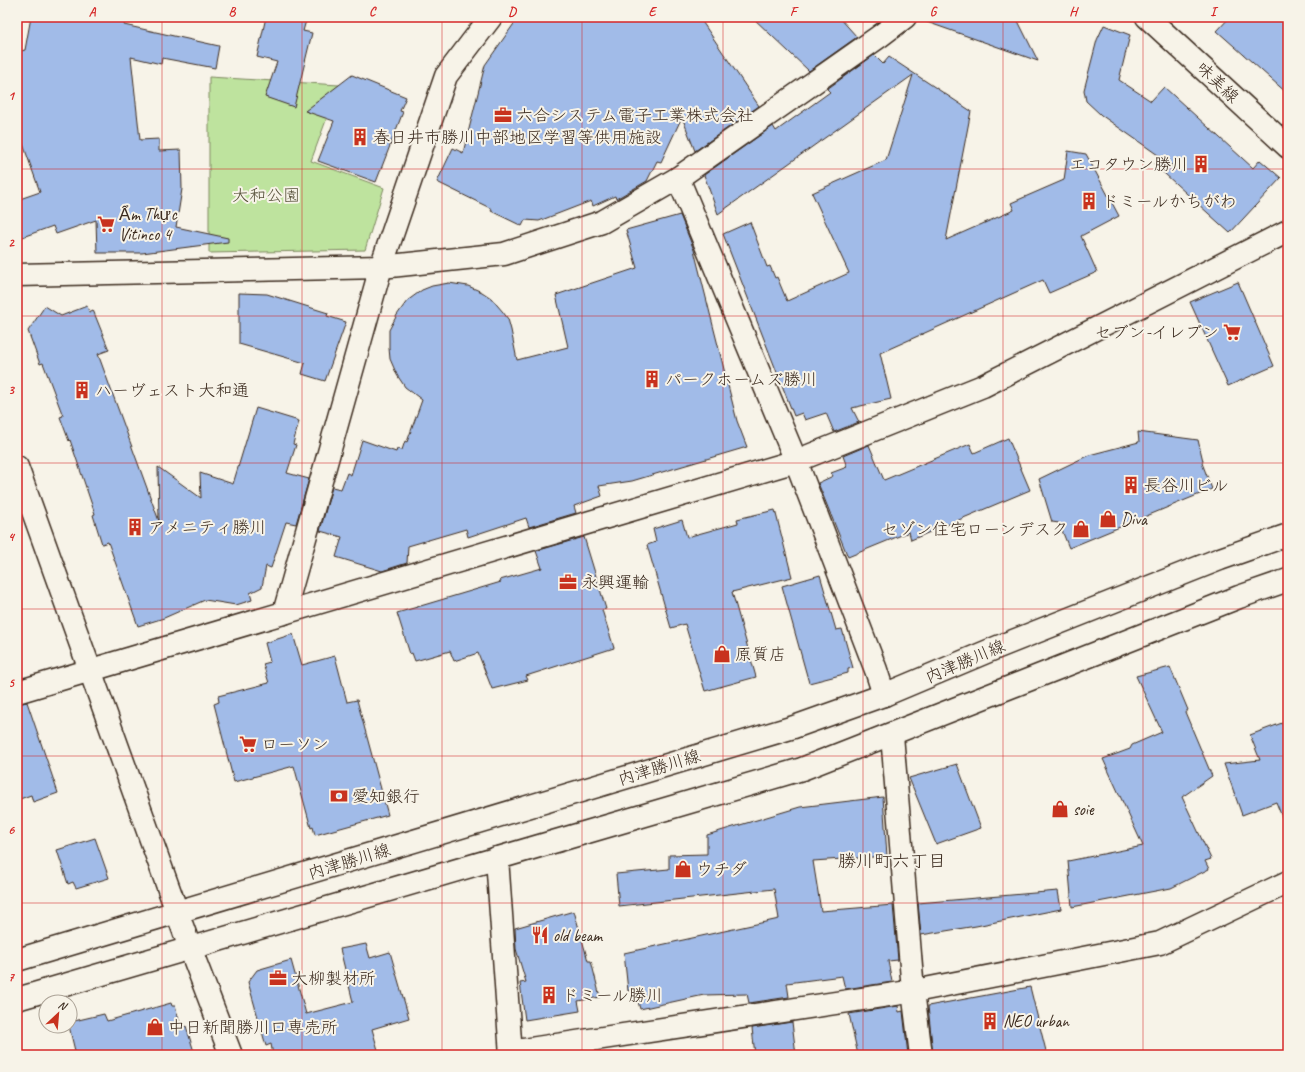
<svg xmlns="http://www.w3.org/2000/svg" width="1305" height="1072" font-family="Caveat,'Klee One',sans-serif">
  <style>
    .green { fill: #bee39e; stroke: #7c865e }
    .building { fill: #a1bbe8; stroke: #3b2a1e }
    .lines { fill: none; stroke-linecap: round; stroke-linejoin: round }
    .street-casing { stroke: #3b2a1e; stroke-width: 25 }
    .secondary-casing { stroke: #3b2a1e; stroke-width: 25 }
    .street { stroke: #f7f3e8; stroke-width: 22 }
    .secondary { stroke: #f7f3e8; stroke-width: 22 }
    .grid { fill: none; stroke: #d62828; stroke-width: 1; stroke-opacity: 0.55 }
    .labels { text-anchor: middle; stroke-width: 4; stroke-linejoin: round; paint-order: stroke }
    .street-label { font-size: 17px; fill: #3b2a1e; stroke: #f7f3e8 }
    .poi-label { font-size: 17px; fill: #3b2a1e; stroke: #f7f3e8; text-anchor: start }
    .park-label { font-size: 17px; fill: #554f38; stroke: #f7f3e8 }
    .neighbourhood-label { font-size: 18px; fill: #3b2a1e; stroke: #f7f3e8 }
    .neatline { fill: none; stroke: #d62828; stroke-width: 1.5 }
    .grid-label { font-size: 13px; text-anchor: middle; font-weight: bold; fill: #d62828 }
  </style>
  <rect width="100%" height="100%" fill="#f7f3e8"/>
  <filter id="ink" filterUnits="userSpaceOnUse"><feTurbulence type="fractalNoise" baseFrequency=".025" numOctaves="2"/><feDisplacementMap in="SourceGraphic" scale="8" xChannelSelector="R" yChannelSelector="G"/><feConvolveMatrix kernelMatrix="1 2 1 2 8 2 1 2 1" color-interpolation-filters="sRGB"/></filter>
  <g filter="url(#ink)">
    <path class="green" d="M209 77 339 85 311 161 384 188 365 250 209 253Z"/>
    <g class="building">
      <path d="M31 17H126L124 25 219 46 215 68 162 58 161 64 131 57 140 140 159 139V151L181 150 182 189 176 227 228 238V242L142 253H97L96 220 56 234 53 226 17 239V200L40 192 17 127V52L25 50Z"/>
      <path d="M266 17H307L303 31 312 33 294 107 265 97 277 62 257 57Z"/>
      <path d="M528 17H699L759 106 695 151 682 117 661 162 657 161 647 181 616 199 615 196 593 206 591 201 539 221 525 220 522 226 491 211 492 209 437 182 453 148 463 153 485 65 518 18 525 22Z"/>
      <path d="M752 17H839L857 37 809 71Z"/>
      <path d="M925 17H1016L1038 61 924 21Z"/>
      <path d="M1230 17H1288V94L1217 31Z"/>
      <path d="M1104 25 1130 35 1119 80 1151 101 1164 87 1253 168 1260 160 1281 178 1230 233 1154 164 1175 167 1101 115 1086 101 1084 90 1097 40Z"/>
      <path d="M874 55 883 64 889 57 971 111 946 240 1014 210 1011 203 1064 180 1068 151 1086 154 1119 216 1081 236 1097 272 1049 293 1043 280 880 353 891 399 852 408 859 422 834 432 826 413 805 420 802 413 794 416 723 234 750 222 767 267 770 266 775 278 777 277 787 301 849 273 812 193 886 160 913 75 718 214 704 175 773 126 776 131 830 92 827 89Z"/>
      <path d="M352 75 406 97 400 111 403 112 376 182 318 161 334 121 305 111Z"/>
      <path d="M680 215 694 250 737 421 747 447 632 481 599 486 602 496 574 506 576 513 529 527 526 518 468 537 466 529 408 546 407 563 382 571 336 557 342 537 320 531 332 487 341 489 347 473 351 475 362 440 396 452 397 449 402 450 405 441 407 442 422 400 405 387 397 375 390 359 389 348V330L397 315 407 301 422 290 432 286 449 283 468 286 482 292 491 298 503 312 508 319 511 330 517 360 568 347 556 295 637 268 626 230Z"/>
      <path d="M1238 282 1274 366 1228 386 1190 302Z"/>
      <path d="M239 293 267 294 328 313 327 316 346 322 325 381 302 374 305 363 239 344Z"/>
      <path d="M45 306 61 316 87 306 89 312 93 310 109 350 98 354 159 521 158 467 201 498 200 473 233 484 256 408 299 421 293 444 296 445 287 473 309 479 296 524 286 522 271 568 266 566 262 587 250 593 252 600 236 605 205 600 164 618 138 626 108 542 102 544 93 515 95 514 70 440 69 441 60 417 63 416 43 363 40 364 28 331Z"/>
      <path d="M1138 432 1198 440 1203 461 1202 463 1212 489 1069 548 1059 523 1052 522 1039 479 1089 455 1139 442Z"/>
      <path d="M1008 438 1030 490 911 540 909 532 848 557 818 483 833 476 831 473 847 467 843 456 869 445 884 480 970 444 974 453Z"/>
      <path d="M775 510 792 577 732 592 756 677 705 691 685 624 671 628 647 545 656 542 653 529 682 520 687 537 738 523 737 519Z"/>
      <path d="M584 537 606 609 602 610 614 648 526 676 528 680 492 689 478 653 454 661 450 651 415 661 412 653 410 654 397 613 501 582 500 580 542 568 536 551Z"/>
      <path d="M820 575 836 630 842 629 853 668 848 669V673L809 683 782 586Z"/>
      <path d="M293 634 302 665 335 656 347 702 357 700 388 815 315 835 313 827 311 828 294 766 234 782 214 704 219 702 218 696 269 683 263 664 270 662 265 643Z"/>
      <path d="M1170 667 1188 710 1185 712 1212 776 1182 797 1211 859 1205 861 1209 869 1171 888 1072 907 1068 861 1143 846 1103 759 1130 749 1132 745 1162 732 1136 676Z"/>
      <path d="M27 702 58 793 33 802 31 795 17 800V704Z"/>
      <path d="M1282 723 1288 739V827H1286L1276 802 1242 815 1224 764 1260 760 1250 735Z"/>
      <path d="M957 764 981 828 936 844 909 778Z"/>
      <path d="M883 797 887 856 813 861 821 911 893 905 898 960 888 961 892 982 845 989 842 976 787 983 789 997 749 1003 747 994 704 995 640 1009 635 990 628 991 624 953 779 919 774 889 619 906 616 874 669 869V855L707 854V835L730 828 800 807Z"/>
      <path d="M95 838 109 878 76 888 73 882 68 884 57 850Z"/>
      <path d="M1058 891 1061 909 976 926 921 935 918 903Z"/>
      <path d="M574 911 588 961H591L600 997 578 1001 580 1011 525 1020 520 983 526 982 516 949 515 928Z"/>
      <path d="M366 944 370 958 390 952 409 1018 372 1029 378 1050 362 1055H273L271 1044 266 1046 248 982 257 970 291 960 306 1014 353 1002 340 949Z"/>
      <path d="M1030 987 1047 1055H933L928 1006Z"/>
      <path d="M171 1003 172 1006H175L181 1027 186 1026 195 1055H76L69 1026 70 1022 104 1014 107 1021Z"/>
      <path d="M898 1006 899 1012 903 1011 908 1055H858L849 1014Z"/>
      <path d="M792 1022 796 1055H755L752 1028Z"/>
    </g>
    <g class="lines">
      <g class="street-casing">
        <g id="street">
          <path d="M678 178 796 461 876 670 884 695"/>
          <path d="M17 275 381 267 504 254 602 222 678 178 880 36 905 17"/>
          <path d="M284 613 381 267 446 76 491 17"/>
          <path d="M17 692 796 461 983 386 1288 231"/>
          <path d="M892 735 913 991 921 1055"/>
          <path d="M497 858 511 1055"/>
          <path d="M510 1052 915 991 1160 943 1288 882"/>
        </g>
      </g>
      <g class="secondary-casing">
        <g id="secondary">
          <path d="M1147 17 1288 147"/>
          <path d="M17 467 190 948 231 1055"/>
          <path d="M17 960 794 727 884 695 998 647 1220 559 1288 535"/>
          <path d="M17 999 802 769 1239 597 1288 580"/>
        </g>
      </g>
      <use href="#street" class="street"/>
      <use href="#secondary" class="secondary"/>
    </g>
  </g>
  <path class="grid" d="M162 17V1055M302 17V1055M442 17V1055M582 17V1055M723 17V1055M863 17V1055M1003 17V1055M1143 17V1055M17 169H1288M17 316H1288M17 463H1288M17 609H1288M17 756H1288M17 903H1288"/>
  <defs>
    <g id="office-bare" transform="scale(1.38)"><path d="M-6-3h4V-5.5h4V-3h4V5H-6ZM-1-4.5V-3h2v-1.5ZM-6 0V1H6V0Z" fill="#c8321e" stroke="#f7f3e8" stroke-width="2.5" paint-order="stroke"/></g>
    <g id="building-bare" transform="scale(1.38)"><path d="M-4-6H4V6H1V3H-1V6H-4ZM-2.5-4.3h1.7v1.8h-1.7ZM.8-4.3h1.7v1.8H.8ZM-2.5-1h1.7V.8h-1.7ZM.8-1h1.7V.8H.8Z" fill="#c8321e" stroke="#f7f3e8" stroke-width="2.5" paint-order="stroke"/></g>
    <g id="supermarket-bare" transform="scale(1.38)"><path d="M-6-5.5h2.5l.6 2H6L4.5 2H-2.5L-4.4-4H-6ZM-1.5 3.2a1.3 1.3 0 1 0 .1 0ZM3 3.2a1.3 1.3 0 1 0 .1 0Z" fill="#c8321e" stroke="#f7f3e8" stroke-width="2.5" paint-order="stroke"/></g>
    <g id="shop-bare" transform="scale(1.38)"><path d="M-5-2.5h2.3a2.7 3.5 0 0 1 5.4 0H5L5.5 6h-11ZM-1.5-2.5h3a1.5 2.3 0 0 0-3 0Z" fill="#c8321e" stroke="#f7f3e8" stroke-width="2.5" paint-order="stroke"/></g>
    <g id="bank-bare" transform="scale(1.38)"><path d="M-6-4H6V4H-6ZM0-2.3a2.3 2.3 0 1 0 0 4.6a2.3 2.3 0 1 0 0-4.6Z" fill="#c8321e" stroke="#f7f3e8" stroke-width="2.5" paint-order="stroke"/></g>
    <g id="restaurant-bare" transform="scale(1.38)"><path d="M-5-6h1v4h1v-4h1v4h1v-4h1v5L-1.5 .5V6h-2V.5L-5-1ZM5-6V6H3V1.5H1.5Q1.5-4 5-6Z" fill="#c8321e" stroke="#f7f3e8" stroke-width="2.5" paint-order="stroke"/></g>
  </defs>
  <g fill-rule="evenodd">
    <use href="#office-bare" x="503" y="115"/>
    <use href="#building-bare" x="360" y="137"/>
    <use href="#building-bare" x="1201" y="164"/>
    <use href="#building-bare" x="1089" y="201"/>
    <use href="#supermarket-bare" x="106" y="224"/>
    <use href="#supermarket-bare" x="1232" y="332"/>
    <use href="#building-bare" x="652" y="379"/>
    <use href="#building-bare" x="82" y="390"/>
    <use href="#building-bare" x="1131" y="485"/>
    <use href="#shop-bare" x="1108" y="519"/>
    <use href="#building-bare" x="135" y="527"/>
    <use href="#shop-bare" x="1081" y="529"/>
    <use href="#office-bare" x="568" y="582"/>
    <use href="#shop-bare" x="722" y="654"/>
    <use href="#supermarket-bare" x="248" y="744"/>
    <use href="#bank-bare" x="339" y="796"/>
    <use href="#shop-bare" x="1060" y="809"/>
    <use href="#shop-bare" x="683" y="869"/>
    <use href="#restaurant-bare" x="540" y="935"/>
    <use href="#office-bare" x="278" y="978"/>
    <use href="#building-bare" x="549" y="995"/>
    <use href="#building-bare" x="990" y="1021"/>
    <use href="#shop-bare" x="155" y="1027"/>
  </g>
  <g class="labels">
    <g class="street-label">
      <text transform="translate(1218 82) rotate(43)" y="6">味美線</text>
      <text transform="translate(965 661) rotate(-23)" y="6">内津勝川線</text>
      <text transform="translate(659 767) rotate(-17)" y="6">内津勝川線</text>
      <text transform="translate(349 861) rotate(-17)" y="6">内津勝川線</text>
    </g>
    <g class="poi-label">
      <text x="516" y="121">六合システム電子工業株式会社</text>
      <text x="373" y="143">春日井市勝川中部地区学習等供用施設</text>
      <text x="1188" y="170" text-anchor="end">エコタウン勝川</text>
      <text x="1102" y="207">ドミールかちがわ</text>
      <text x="119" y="220">Ẩm Thực<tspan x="119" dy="20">Vitinco 4</tspan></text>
      <text x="1219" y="338" text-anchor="end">セブン-イレブン</text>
      <text x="665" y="385">パークホームズ勝川</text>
      <text x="95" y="396">ハーヴェスト大和通</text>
      <text x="1144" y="491">長谷川ビル</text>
      <text x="1121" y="525">Diva</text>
      <text x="148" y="533">アメニティ勝川</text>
      <text x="1068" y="535" text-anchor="end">セゾン住宅ローンデスク</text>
      <text x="581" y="588">永興運輸</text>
      <text x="735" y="660">原質店</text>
      <text x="261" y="750">ローソン</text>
      <text x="352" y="802">愛知銀行</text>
      <text x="1073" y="815">soie</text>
      <text x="696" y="875">ウチダ</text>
      <text x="553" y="941">old beam</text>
      <text x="291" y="984">大柳製材所</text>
      <text x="562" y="1001">ドミール勝川</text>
      <text x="1003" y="1027">NEO urban</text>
      <text x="168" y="1033">中日新聞勝川口専売所</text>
    </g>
    <g class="park-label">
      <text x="266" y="201">大和公園</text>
    </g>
    <g class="neighbourhood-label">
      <text x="892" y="867">勝川町六丁目</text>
    </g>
  </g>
  <rect width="1305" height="1072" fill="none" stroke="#f7f3e8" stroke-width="44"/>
  <g transform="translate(58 1014) rotate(26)"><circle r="19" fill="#f7f3e8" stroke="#aca397"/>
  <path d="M0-3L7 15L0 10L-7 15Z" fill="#c8321e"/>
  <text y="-6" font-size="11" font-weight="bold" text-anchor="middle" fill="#3b2a1e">N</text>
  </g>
  <rect x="22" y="22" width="1261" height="1028" class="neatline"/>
  <g class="grid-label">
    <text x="92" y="16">A</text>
    <text x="232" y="16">B</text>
    <text x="372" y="16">C</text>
    <text x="512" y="16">D</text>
    <text x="652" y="16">E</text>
    <text x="793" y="16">F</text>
    <text x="933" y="16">G</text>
    <text x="1073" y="16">H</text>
    <text x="1213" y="16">I</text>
    <text x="11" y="100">1</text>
    <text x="11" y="247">2</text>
    <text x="11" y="394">3</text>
    <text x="11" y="541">4</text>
    <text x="11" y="687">5</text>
    <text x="11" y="834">6</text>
    <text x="11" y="981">7</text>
  </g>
</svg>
